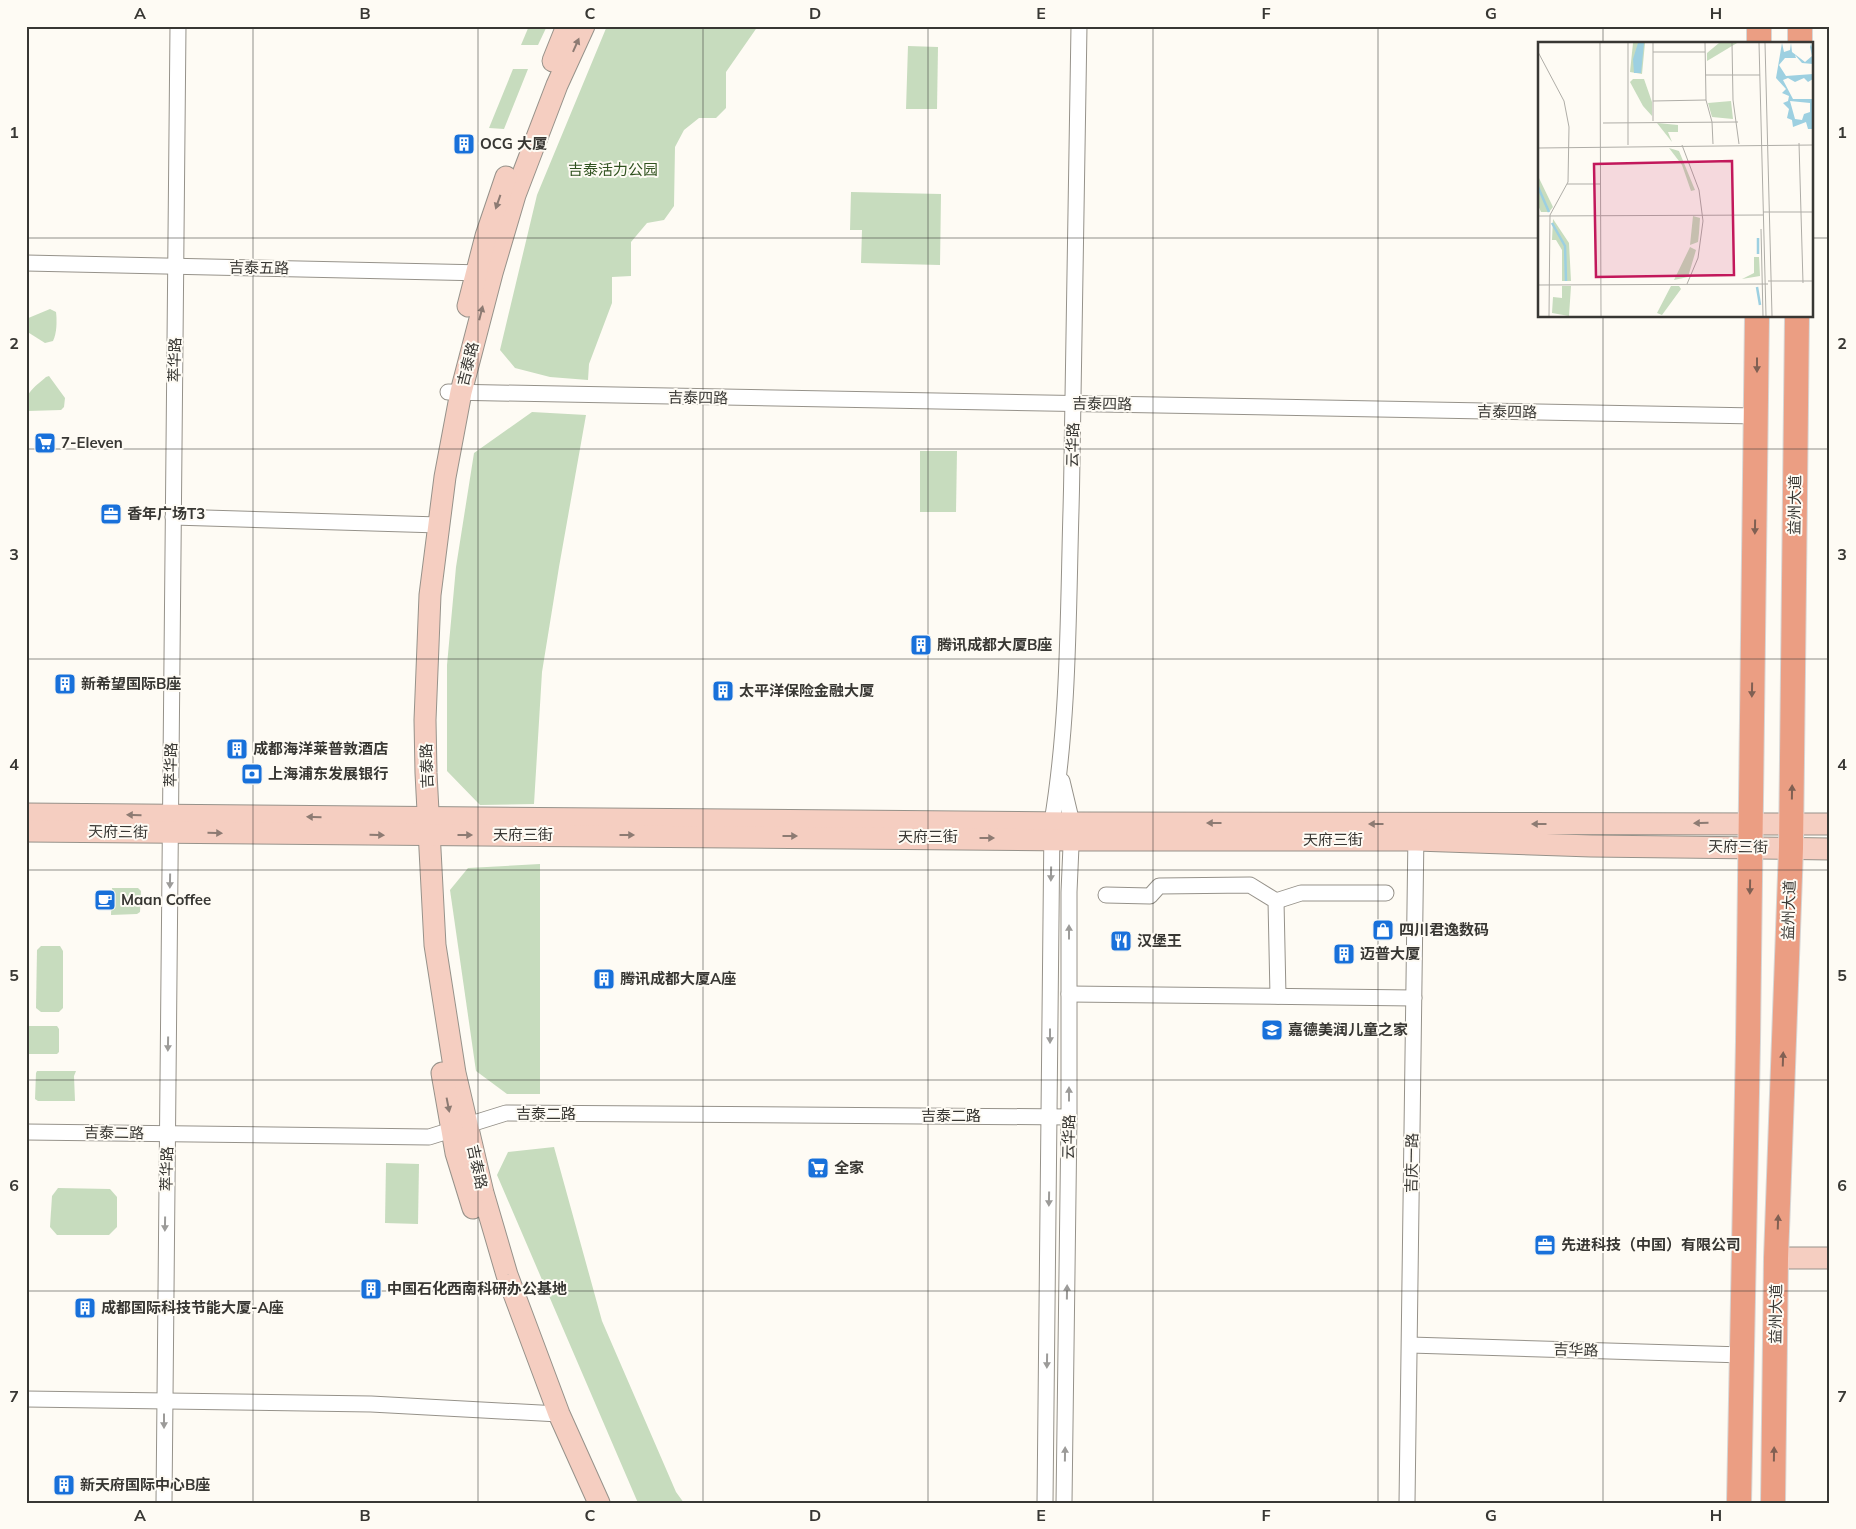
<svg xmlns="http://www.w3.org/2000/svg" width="1856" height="1529" font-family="Mulish,'Noto Sans SC',sans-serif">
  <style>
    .green { fill: #c7dcbe }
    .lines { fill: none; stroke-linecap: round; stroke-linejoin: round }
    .street-casing { stroke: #96928a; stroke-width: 17 }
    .secondary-casing { stroke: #96928a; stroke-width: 23 }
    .primary-casing { stroke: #d7d7d6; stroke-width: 26 }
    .street { stroke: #fff; stroke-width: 15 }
    .secondary { stroke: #f5cec1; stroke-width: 21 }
    .primary { stroke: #eb9e83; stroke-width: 24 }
    .oneway { fill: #8d7b73 }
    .oneway2 { fill: #806053 }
    .oneway3 { fill: #9c9b99 }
    .grid { fill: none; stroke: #383733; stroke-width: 1; stroke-opacity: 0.55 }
    .labels { text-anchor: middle; stroke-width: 4; stroke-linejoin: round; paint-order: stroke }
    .poi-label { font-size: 15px; font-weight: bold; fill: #383733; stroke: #fefbf4; text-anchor: start }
    .park-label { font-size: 15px; fill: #30521f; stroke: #fefbf4 }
    .street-label { font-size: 15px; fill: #383733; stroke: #fefbf4 }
    .inset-river { fill: none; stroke: #9dd0e1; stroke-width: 2.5 }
    .inset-road { fill: none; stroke: #afada7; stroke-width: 1 }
    .view { fill: #c2185b; fill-opacity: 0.15; stroke: #c2185b; stroke-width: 2.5 }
    .inset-edge { fill: none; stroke: #383733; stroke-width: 2.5 }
    .neatline { fill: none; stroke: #383733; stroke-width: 2 }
    .grid-label { font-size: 16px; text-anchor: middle; font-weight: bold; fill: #383733 }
  </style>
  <rect width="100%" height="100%" fill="#fefbf4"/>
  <g class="green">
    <path d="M529 26H547L538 45H521Z"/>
    <path d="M607 26H758L726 72V108L716 118H699L684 130 675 147 674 206 664 220 647 223 631 242V276L612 277V303L589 364 588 380 550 377 515 368 500 350 537 195Z"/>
    <path d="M908 46 938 47 937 109H906Z"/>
    <path d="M513 69H528L504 129 489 128Z"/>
    <path d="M851 192 941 194 940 265 861 263 862 230H850Z"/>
    <path d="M50 309 56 312C57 320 57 333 53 341L45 343 26 331V319Z"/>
    <path d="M49 376 65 398 64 407 61 410 28 411C20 396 36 386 46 377Z"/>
    <path d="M532 412 586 415 559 567 542 672 534 804 480 805 447 771V665L456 567 474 453Z"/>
    <path d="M920 451H957L956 512H920Z"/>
    <path d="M540 864V1094H507L476 1071 450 890 468 868Z"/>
    <path d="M112 888H138L141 891 140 912 137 914 111 915Z"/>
    <path d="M41 946H60L63 951V1008L59 1012H41L36 1008 37 950Z"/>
    <path d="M26 1026H57L59 1029V1052L57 1054H26Z"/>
    <path d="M37 1071H76L74 1076 75 1101H38L35 1099 36 1073Z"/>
    <path d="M554 1147 602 1321 676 1492 684 1503H638L497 1175 508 1152Z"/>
    <path d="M386 1163 419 1164 418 1224 385 1223Z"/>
    <path d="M58 1188 110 1189 117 1197V1227L109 1235H57L50 1227 52 1196Z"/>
  </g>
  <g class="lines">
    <g class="street-casing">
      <g id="street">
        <path d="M26 263 485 273"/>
        <path d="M448 392 1757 416"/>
        <path d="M173 517 439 525"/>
        <path d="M1062 781 1072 823 1069 892V1117L1064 1503"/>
        <path d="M1106 895 1150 896 1159 886 1250 885 1276 901 1278 996"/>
        <path d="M1276 901 1301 893H1386"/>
        <path d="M1069 994 1414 998"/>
        <path d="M26 1132 429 1137 506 1113 1069 1117"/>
        <path d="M1410 1345 1743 1355"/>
        <path d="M26 1399 371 1404 559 1414"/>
        <path d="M164 1503 178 26"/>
        <path d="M1045 1503 1052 822C1069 720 1068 614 1071 510 1075 349 1077 188 1079 26"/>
        <path d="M1407 1503 1416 832"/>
      </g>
    </g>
    <g class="secondary-casing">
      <g id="secondary">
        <path d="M584 26 557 85 515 195 492 273 461 392 445 477 430 595 425 720 426 773 435 945 455 1073 483 1193 507 1275 559 1414 599 1503"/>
        <path d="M553 61 567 26"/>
        <path d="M468 306 486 236 506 177"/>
        <path d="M26 814 1072 823 1830 824"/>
        <path d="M26 831 1070 840H1416L1591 846 1830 849"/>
        <path d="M442 1073 456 1153 473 1208"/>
        <path d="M1776 1258H1830"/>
      </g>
    </g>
    <g class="primary-casing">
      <g id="primary">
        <path d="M1759 44V26"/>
        <path d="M1800 44V26"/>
        <path d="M1739 1503 1748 1041 1757 316"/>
        <path d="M1773 1503 1776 1258 1791 848 1797 316"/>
      </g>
    </g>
    <use href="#street" class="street"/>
    <use href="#secondary" class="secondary"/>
    <use href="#primary" class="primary"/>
  </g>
  <defs><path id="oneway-solid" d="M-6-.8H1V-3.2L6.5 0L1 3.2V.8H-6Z" transform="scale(1.25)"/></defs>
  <g class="oneway">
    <use href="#oneway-solid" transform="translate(576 45) rotate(-66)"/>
    <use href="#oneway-solid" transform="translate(498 202) rotate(109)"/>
    <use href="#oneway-solid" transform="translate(481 313) rotate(-76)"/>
    <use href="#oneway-solid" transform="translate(134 815) rotate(-179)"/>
    <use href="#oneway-solid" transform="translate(314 817) rotate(-179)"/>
    <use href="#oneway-solid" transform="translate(1214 823) rotate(-180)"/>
    <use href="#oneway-solid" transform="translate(1701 823) rotate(179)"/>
    <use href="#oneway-solid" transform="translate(1376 824) rotate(-180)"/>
    <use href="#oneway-solid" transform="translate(1539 824) rotate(180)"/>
    <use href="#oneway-solid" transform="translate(215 833) rotate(1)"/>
    <use href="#oneway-solid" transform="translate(377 835) rotate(1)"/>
    <use href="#oneway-solid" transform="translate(465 835)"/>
    <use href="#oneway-solid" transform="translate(627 835)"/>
    <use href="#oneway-solid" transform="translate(790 836)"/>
    <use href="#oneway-solid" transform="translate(987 838)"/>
    <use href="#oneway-solid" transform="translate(448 1105) rotate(79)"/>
  </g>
  <g class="oneway2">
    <use href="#oneway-solid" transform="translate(1757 365) rotate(90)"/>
    <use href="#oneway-solid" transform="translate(1755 527) rotate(91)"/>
    <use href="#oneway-solid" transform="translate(1752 690) rotate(91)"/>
    <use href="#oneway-solid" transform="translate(1792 792) rotate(-89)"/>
    <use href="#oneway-solid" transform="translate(1750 887) rotate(91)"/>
    <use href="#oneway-solid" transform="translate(1783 1059) rotate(-88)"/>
    <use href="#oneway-solid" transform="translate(1778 1222) rotate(-88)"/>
    <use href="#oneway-solid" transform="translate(1774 1454) rotate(-89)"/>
  </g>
  <g class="oneway3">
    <use href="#oneway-solid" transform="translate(1051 874) rotate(91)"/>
    <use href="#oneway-solid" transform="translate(170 881) rotate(91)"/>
    <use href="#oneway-solid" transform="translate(1069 932) rotate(-90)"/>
    <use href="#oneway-solid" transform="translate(1050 1036) rotate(90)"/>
    <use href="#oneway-solid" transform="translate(168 1044) rotate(91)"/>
    <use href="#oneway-solid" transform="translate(1069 1094) rotate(-90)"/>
    <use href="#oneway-solid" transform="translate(1049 1199) rotate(91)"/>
    <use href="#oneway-solid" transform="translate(165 1224) rotate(91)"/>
    <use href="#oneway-solid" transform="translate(1067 1292) rotate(-89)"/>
    <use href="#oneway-solid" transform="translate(1047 1361) rotate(91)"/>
    <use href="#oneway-solid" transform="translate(164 1421) rotate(90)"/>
    <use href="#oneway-solid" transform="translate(1065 1454) rotate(-89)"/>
  </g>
  <path class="grid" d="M253 26V1503M478 26V1503M703 26V1503M928 26V1503M1153 26V1503M1378 26V1503M1603 26V44M26 238H1540M1812 238H1830M1603 316V1503M26 449H1830M26 659H1830M26 870H1830M26 1080H1830M26 1291H1830"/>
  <defs>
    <g id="building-square" transform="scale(1.125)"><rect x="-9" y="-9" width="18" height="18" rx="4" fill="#1870da" stroke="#fefbf4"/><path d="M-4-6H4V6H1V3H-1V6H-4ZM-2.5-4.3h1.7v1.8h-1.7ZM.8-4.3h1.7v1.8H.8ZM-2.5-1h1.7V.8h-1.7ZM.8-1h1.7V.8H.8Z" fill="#fff"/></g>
    <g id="supermarket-square" transform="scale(1.125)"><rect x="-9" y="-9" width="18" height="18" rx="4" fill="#1870da" stroke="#fefbf4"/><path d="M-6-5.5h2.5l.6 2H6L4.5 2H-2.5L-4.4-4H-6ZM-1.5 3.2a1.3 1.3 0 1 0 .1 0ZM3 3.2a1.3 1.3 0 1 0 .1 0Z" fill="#fff"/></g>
    <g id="office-square" transform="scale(1.125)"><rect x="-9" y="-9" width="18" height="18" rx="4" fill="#1870da" stroke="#fefbf4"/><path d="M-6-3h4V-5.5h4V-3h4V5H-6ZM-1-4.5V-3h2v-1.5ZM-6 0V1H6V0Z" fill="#fff"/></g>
    <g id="bank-square" transform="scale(1.125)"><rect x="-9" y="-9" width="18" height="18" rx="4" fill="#1870da" stroke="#fefbf4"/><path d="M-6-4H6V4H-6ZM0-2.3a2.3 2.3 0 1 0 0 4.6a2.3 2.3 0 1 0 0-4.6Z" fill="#fff"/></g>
    <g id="cafe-square" transform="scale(1.125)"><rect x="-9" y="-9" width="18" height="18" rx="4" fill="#1870da" stroke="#fefbf4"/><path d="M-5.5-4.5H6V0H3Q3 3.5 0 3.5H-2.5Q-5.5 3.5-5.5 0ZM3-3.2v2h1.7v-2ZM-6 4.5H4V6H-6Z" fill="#fff"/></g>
    <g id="shop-square" transform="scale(1.125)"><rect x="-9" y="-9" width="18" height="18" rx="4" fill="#1870da" stroke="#fefbf4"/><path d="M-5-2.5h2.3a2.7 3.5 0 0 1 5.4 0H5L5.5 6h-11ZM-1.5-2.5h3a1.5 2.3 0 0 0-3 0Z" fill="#fff"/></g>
    <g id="restaurant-square" transform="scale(1.125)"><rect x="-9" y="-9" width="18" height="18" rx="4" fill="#1870da" stroke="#fefbf4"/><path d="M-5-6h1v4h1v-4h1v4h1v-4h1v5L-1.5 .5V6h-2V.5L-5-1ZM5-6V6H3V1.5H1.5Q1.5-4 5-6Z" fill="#fff"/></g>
    <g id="school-square" transform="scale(1.125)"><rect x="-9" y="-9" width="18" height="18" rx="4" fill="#1870da" stroke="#fefbf4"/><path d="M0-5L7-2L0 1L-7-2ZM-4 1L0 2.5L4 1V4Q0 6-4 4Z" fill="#fff"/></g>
  </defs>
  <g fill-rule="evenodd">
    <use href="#building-square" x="464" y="144"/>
    <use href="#supermarket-square" x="45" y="443"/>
    <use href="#office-square" x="111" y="514"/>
    <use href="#building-square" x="921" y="645"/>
    <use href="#building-square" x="65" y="684"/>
    <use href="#building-square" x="723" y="691"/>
    <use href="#building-square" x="237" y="749"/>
    <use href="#bank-square" x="252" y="774"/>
    <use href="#cafe-square" x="105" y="900"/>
    <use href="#shop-square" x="1383" y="930"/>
    <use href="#restaurant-square" x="1121" y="941"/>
    <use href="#building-square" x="1344" y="954"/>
    <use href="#building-square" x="604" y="979"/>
    <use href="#school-square" x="1272" y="1030"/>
    <use href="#supermarket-square" x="818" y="1168"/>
    <use href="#office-square" x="1545" y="1245"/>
    <use href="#building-square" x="371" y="1289"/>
    <use href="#building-square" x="85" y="1308"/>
    <use href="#building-square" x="64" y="1485"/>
  </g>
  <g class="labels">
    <g class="poi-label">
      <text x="480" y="149">OCG 大厦</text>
      <text x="61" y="448">7-Eleven</text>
      <text x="127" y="519">香年广场T3</text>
      <text x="937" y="650">腾讯成都大厦B座</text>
      <text x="81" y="689">新希望国际B座</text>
      <text x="739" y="696">太平洋保险金融大厦</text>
      <text x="253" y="754">成都海洋莱普敦酒店</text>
      <text x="268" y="779">上海浦东发展银行</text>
      <text x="121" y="905">Maan Coffee</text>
      <text x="1399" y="935">四川君逸数码</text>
      <text x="1137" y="946">汉堡王</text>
      <text x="1360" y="959">迈普大厦</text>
      <text x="620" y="984">腾讯成都大厦A座</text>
      <text x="1288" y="1035">嘉德美润儿童之家</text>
      <text x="834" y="1173">全家</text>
      <text x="1561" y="1250">先进科技（中国）有限公司</text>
      <text x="387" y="1294">中国石化西南科研办公基地</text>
      <text x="101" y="1313">成都国际科技节能大厦-A座</text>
      <text x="80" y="1490">新天府国际中心B座</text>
    </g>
    <g class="park-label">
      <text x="613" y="175">吉泰活力公园</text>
    </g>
    <g class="street-label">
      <text transform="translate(259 268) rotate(1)" y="5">吉泰五路</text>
      <text transform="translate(175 360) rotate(-89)" y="5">萃华路</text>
      <text transform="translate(468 364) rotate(-76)" y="5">吉泰路</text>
      <text transform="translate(698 398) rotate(1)" y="5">吉泰四路</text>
      <text transform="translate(1102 404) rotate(1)" y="5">吉泰四路</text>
      <text transform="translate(1507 412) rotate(1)" y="5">吉泰四路</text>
      <text transform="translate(1073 445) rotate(-89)" y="5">云华路</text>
      <text transform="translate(1795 505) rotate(-89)" y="5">益州大道</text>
      <text transform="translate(171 765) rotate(-89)" y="5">萃华路</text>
      <text transform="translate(427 766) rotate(-92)" y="5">吉泰路</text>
      <text transform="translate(118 832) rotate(1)" y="5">天府三街</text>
      <text x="523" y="840">天府三街</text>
      <text x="928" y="842">天府三街</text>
      <text x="1333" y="845">天府三街</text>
      <text transform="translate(1738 847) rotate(1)" y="5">天府三街</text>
      <text transform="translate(1789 910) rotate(-88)" y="5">益州大道</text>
      <text x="546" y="1119">吉泰二路</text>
      <text x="951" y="1121">吉泰二路</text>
      <text transform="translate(114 1133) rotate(1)" y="5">吉泰二路</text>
      <text transform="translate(1069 1137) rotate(-89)" y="5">云华路</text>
      <text transform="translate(1412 1163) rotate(-89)" y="5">吉庆一路</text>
      <text transform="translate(477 1167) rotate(78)" y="5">吉泰路</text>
      <text transform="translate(167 1169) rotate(-89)" y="5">萃华路</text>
      <text transform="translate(1776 1314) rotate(-89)" y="5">益州大道</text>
      <text transform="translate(1576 1350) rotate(2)" y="5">吉华路</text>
    </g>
  </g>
  <g transform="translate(1538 42)">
    <rect width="275" height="275" fill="#fefbf4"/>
    <path d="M95 1H107L104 32 92 30ZM181 1H199L169 19V11ZM95 37H106L114 60V74L105 64 92 40ZM193 59 195 77 174 75 170 61ZM119 81 140 83V90H130L134 100ZM131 106 141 109 157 148 153 149 144 123ZM0 134 15 165 11 170H3L0 163ZM155 174 162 176 161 191 160 200 152 203ZM15 177 31 201 33 239H24V208L18 198H14ZM152 205 158 208 150 235 136 238ZM216 215H221L222 234 204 237 216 231ZM24 244H33L31 274 14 271 15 255 24 256ZM133 244H141L143 247 124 273 119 271Z" fill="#c7dcbe"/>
    <path d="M100 1H106L103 31H96L95 17ZM244 1 246 10 252 8 253 1 254 10 267 20 274 14 272 5 273 1 275 10V22L264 21 257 13 258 16H247L241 23 248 34 275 32V37L270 40 266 36 257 40 250 36 245 38 255 57H275V87H270L268 80 255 85 254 78 249 76 251 67 245 61 250 59 251 54 244 51 248 47 238 36ZM252 59 272 61V70L266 72 264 78 257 77Z" fill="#9dd0e1" fill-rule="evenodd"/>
    <path class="inset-river" d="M0 145 11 170M14 181 27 204 28 239M220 196V212M219 245 222 263"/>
    <path class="inset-road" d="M62 1 63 274M90 1V103M115 1V79M167 1 168 58 174 80 175 102M194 1 195 58 201 102M221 1 228 274M227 1 234 274M0 10 26 59 31 85 30 140 12 173 11 274M115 10H167M167 33H222M115 59 168 58M65 81 200 80M261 101 265 241M144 103 161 148 165 179 160 216 149 242M0 106 275 103M29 142H63M225 170H275M0 174 225 173M223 187 225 274M230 239H275M0 243 230 242"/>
    <path class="view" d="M194 119 196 233 58 235 56 122Z"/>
    <rect width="275" height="275" class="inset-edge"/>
  </g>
  <rect width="1856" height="1529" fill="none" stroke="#fefbf4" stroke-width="55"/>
  <rect x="28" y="28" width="1800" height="1474" class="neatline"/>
  <g class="grid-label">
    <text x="140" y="19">A</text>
    <text x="365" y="19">B</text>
    <text x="590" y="19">C</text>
    <text x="815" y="19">D</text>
    <text x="1041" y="19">E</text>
    <text x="1266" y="19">F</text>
    <text x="1491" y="19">G</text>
    <text x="1716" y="19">H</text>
    <text x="14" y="138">1</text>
    <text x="1842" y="138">1</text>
    <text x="14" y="349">2</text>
    <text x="1842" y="349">2</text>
    <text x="14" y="560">3</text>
    <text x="1842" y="560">3</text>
    <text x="14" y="770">4</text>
    <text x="1842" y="770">4</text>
    <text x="14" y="981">5</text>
    <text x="1842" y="981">5</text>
    <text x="14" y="1191">6</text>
    <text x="1842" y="1191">6</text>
    <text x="14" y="1402">7</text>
    <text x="1842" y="1402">7</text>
    <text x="140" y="1521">A</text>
    <text x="365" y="1521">B</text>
    <text x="590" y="1521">C</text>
    <text x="815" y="1521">D</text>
    <text x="1041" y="1521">E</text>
    <text x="1266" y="1521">F</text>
    <text x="1491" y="1521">G</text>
    <text x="1716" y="1521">H</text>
  </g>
</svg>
